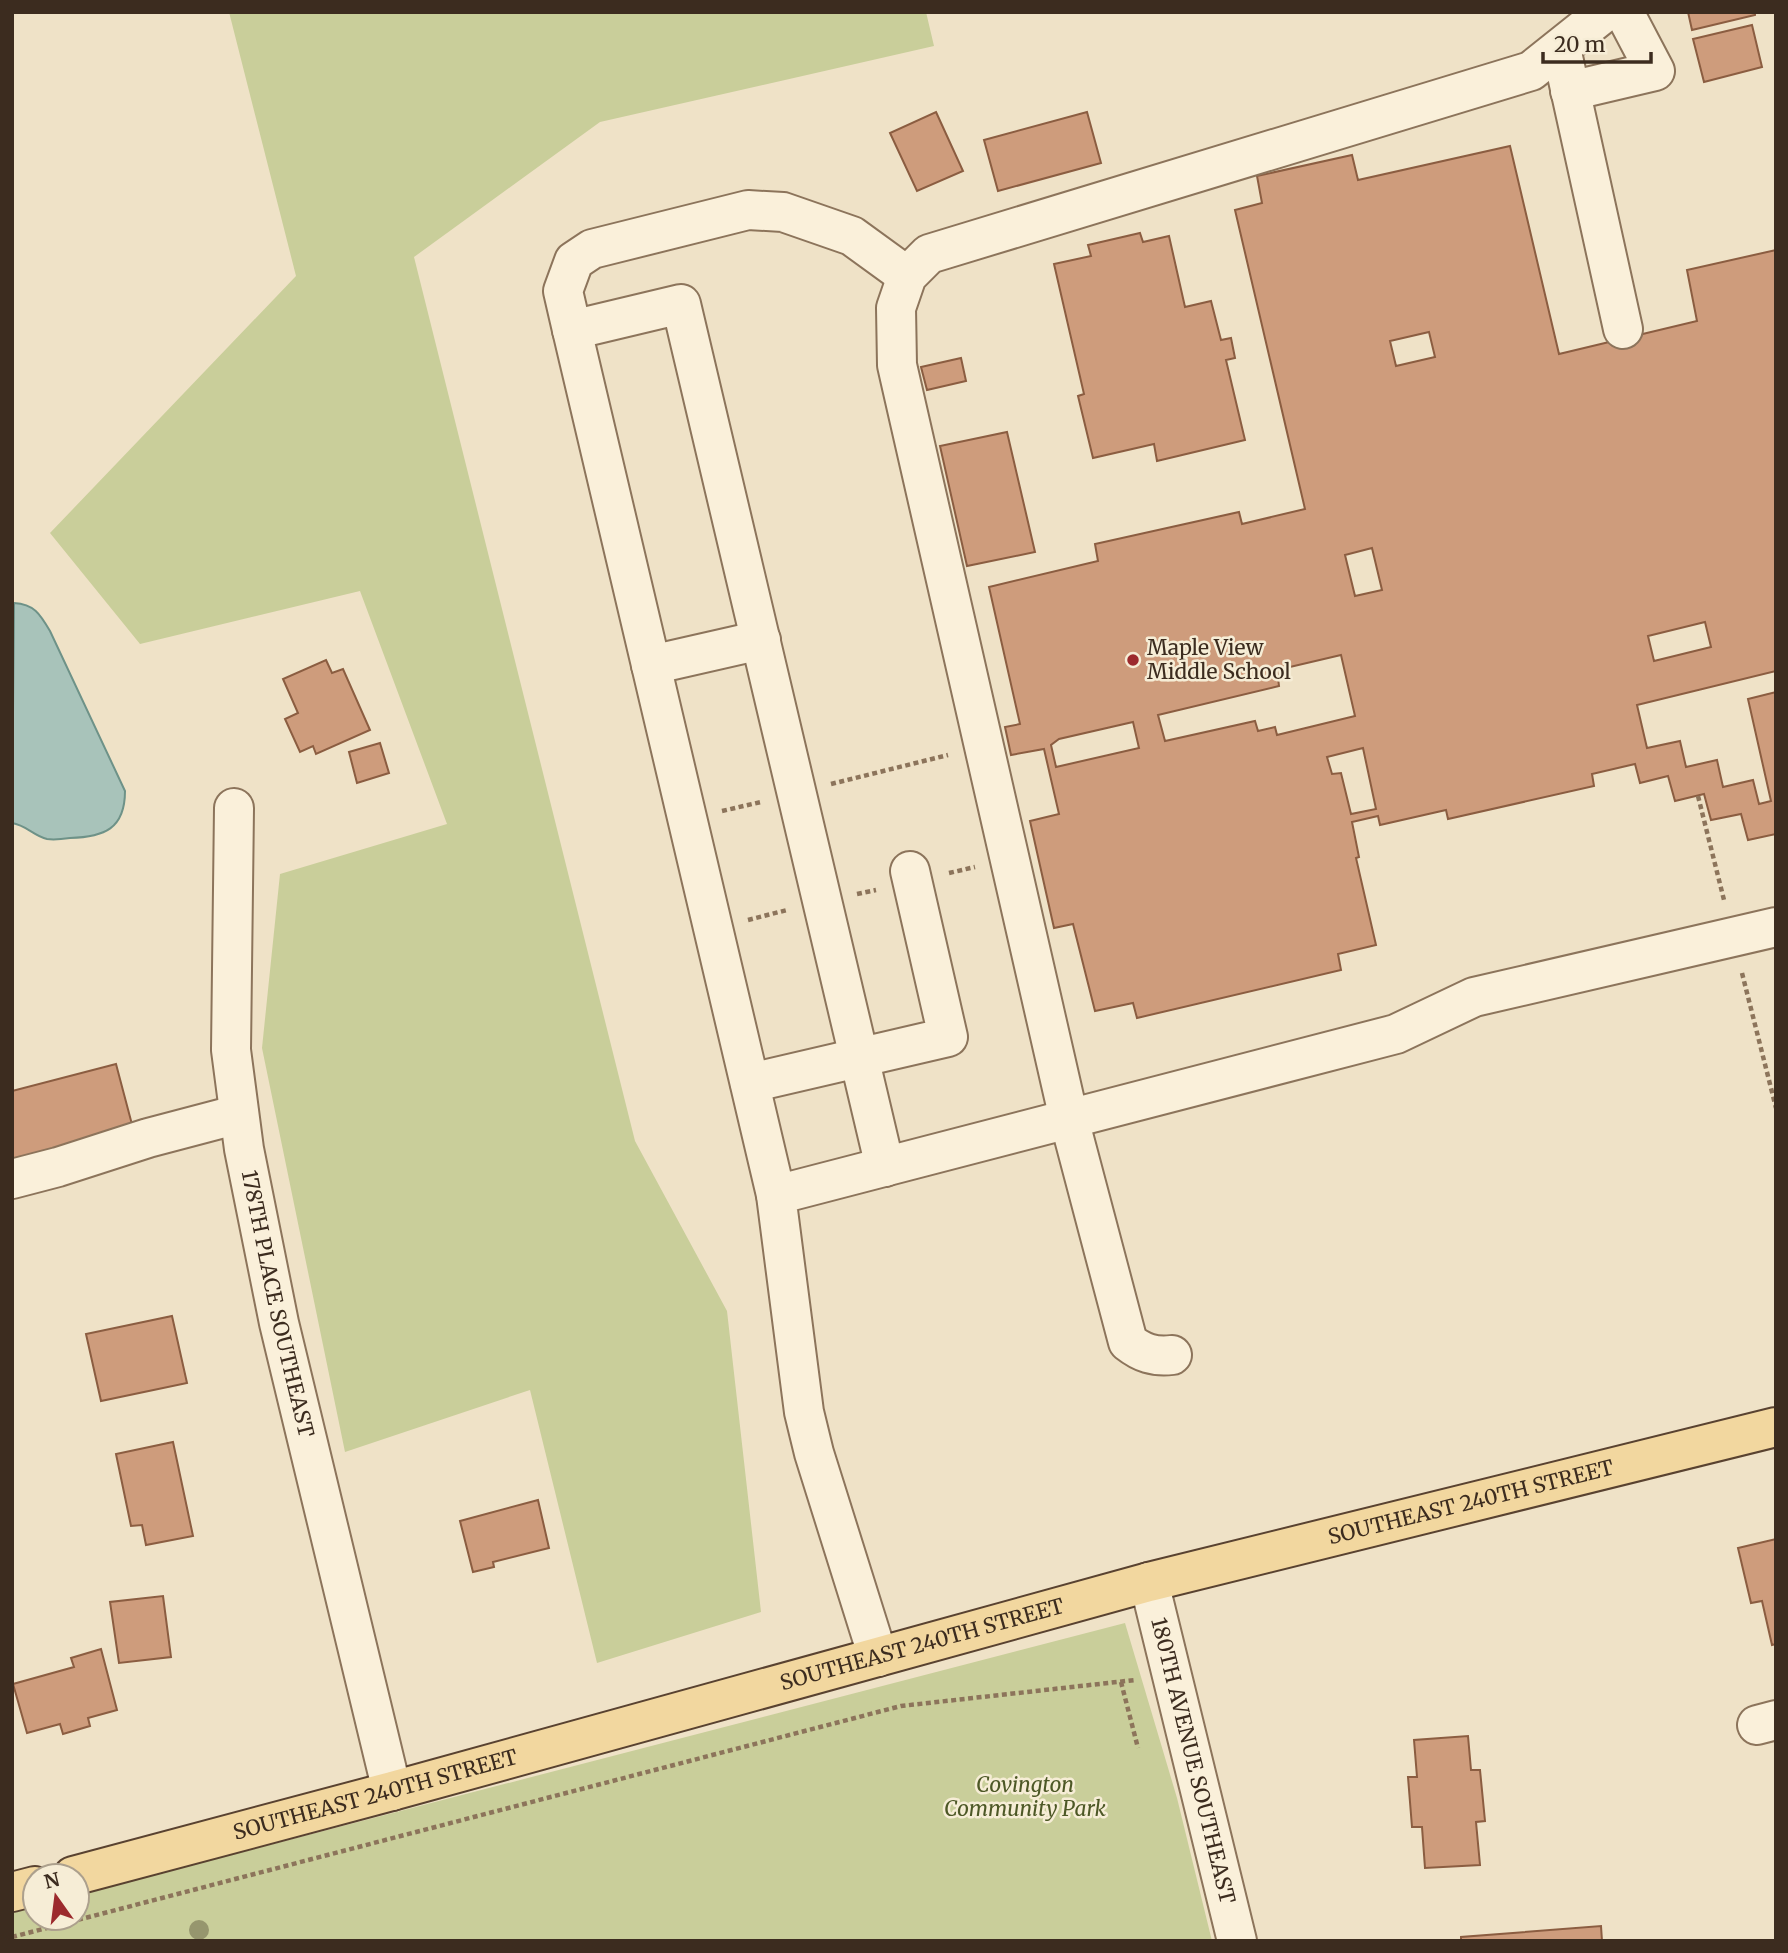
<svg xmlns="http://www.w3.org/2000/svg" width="1788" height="1953" font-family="Merriweather,serif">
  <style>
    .green { fill: #c9ce9a }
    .water { fill: #a8c3ba; stroke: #6e9288; stroke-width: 2 }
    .building { fill: #ce9c7c; stroke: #8b5d41; stroke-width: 2; fill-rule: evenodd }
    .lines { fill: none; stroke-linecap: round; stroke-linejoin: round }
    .minor-casing { stroke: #8c745b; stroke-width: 42 }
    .major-casing { stroke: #594230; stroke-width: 42 }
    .path { stroke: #8c745b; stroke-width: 4.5; stroke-dasharray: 5 3.5; stroke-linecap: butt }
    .minor { stroke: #faf0da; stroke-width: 38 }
    .major { stroke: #f2d79f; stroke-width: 38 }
    .tree { fill: #96966e }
    .poi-dot { fill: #9c2a2d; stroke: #f6edd6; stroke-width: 2.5 }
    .labels { text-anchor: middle; stroke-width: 5; stroke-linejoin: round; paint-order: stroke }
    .poi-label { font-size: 21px; fill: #3c2c1f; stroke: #f6edd6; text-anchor: start }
    .street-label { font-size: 21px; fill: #3c2c1f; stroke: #f6edd6 }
    .park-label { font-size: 21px; font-style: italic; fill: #4d5826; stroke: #f6edd6 }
  </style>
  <rect width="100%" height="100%" fill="#efe2c7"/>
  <g class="green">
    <path d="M229 12H926L934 46 600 122 414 257 635 1141 727 1311 761 1612 597 1663 530 1390 345 1452 262 1048 280 874 447 824 360 591 140 644 50 533 296 276Z"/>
    <path d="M1125 1623 1177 1798 1212 1941H12V1912L35 1906V1918H77V1895Z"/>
  </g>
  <path class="water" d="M14 603C34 604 40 614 50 631L125 791C125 829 104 837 70 838 63 839 54 840 47 839 34 836 26 825 12 823Z"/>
  <g class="building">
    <path d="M1688 12H1755V15L1692 30Z"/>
    <path d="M1752 25 1762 67 1704 82 1693 39Z"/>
    <path d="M936 112 963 171 917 191 890 133Z"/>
    <path d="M1087 112 1101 163 998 191 984 140Z"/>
    <path d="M1510 146 1559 354 1697 321 1687 270 1776 250V671L1637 705 1647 748 1680 741 1686 767 1717 760 1723 787 1753 780 1759 804 1771 801 1748 699 1776 692V834L1748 840 1741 814 1711 820 1704 794 1675 801 1668 776 1640 783 1635 764 1592 774 1594 786 1448 819 1446 810 1380 825 1378 816 1352 822 1359 857 1356 858 1376 945 1338 954 1341 970 1137 1018 1133 1003 1095 1011 1073 924 1054 928 1030 821 1059 814 1044 749 1011 755 1005 727 1020 724 989 587 1098 561 1095 544 1239 512 1242 524 1305 509 1235 210 1262 203 1257 176 1352 155 1358 180ZM1429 332 1435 357 1396 366 1390 341ZM1372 548 1382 590 1355 596 1345 555ZM1705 622 1711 647 1654 661 1648 636ZM1341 655 1355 716 1277 735 1275 727 1258 731 1255 721 1165 741 1158 715 1279 686 1277 670ZM1133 722 1139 748 1056 767 1051 745 1059 739ZM1363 748 1376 809 1351 814 1341 773 1332 774 1327 757Z"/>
    <path d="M1140 233 1143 242 1169 236 1185 307 1211 301 1221 340 1231 338 1235 358 1226 360 1245 440 1157 461 1154 444 1093 458 1078 396 1084 394 1054 264 1091 256 1088 245Z"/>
    <path d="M961 358 966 381 927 390 921 367Z"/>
    <path d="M1007 432 1035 552 967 566 940 446Z"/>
    <path d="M326 660 332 673 343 669 370 730 316 754 313 746 300 752 285 719 298 713 283 679Z"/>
    <path d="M380 743 389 773 357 783 349 752Z"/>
    <path d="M116 1064 134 1132 12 1164V1091Z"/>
    <path d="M172 1316 187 1383 101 1401 86 1334Z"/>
    <path d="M173 1442 193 1536 146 1545 142 1525 131 1526 116 1454Z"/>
    <path d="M538 1500 549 1548 493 1562 494 1567 473 1572 460 1521Z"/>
    <path d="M1776 1539V1644L1772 1645 1762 1601 1751 1603 1738 1548Z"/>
    <path d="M163 1596 171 1657 119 1663 110 1602Z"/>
    <path d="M101 1649 117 1710 88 1718 90 1726 63 1734 60 1724 27 1733 13 1684 74 1667 71 1658Z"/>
    <path d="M1468 1736 1471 1770H1480L1485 1821 1476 1822 1480 1865 1425 1868 1422 1827H1412L1408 1777H1417L1414 1740Z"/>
    <path d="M1601 1926 1602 1941H1461V1937Z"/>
  </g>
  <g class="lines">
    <g class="minor-casing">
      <g id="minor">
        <path d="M1561 48 1623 329"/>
        <path d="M1570 91 1655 71 1624 12"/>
        <path d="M572 330 563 291 574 261 592 249 748 210 783 212 852 236 907 276"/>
        <path d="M651 665 761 640"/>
        <path id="s1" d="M234 808 231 1050 244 1149 279 1323 392 1791"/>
        <path d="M750 1083 948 1037 910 871"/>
        <path d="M12 1179 58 1167 148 1138 239 1114"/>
        <path d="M776 1195 572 330 681 304 885 1167"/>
        <path d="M1172 1355C1154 1357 1142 1353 1128 1342L1069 1119 897 365 896 308 907 276 929 254 1531 71 1605 12"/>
        <path id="s2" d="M1149 1582 1237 1941"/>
        <path d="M878 1657 814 1453 804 1412 776 1195 1396 1034 1474 997 1776 927"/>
        <path d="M1757 1725 1776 1720"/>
      </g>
    </g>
    <g class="major-casing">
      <g id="major">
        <path id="s3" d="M73 1876 392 1791 1149 1582 1776 1427"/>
        <path d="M12 1892 35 1886"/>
      </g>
    </g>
    <g class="path">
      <path d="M831 784 948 755"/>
      <path d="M1698 796 1724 900"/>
      <path d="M722 811 761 802"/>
      <path d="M949 873 975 867"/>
      <path d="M857 894 876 890"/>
      <path d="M748 920 787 910"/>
      <path d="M1742 973 1776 1108"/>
      <path d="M1121 1682 1138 1748"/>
      <path d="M12 1937 901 1706 1135 1680"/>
    </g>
    <use href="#minor" class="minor"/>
    <use href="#major" class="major"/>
  </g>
  <circle class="tree" cx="199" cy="1930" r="10"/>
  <circle class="poi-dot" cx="1133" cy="660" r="7"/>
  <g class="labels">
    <g class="poi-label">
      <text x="1147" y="655">Maple View<tspan x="1147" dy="24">Middle School</tspan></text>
    </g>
    <g class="street-label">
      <text dy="7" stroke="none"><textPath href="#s1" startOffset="500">178TH PLACE SOUTHEAST</textPath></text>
      <text dy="7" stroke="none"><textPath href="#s3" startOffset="1447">SOUTHEAST 240TH STREET</textPath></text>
      <text dy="7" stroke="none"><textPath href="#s3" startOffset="880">SOUTHEAST 240TH STREET</textPath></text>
      <text dy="7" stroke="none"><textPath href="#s2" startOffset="184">180TH AVENUE SOUTHEAST</textPath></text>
      <text dy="7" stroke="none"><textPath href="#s3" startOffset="313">SOUTHEAST 240TH STREET</textPath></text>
    </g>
    <g class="park-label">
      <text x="1025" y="1792">Covington<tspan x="1025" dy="24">Community Park</tspan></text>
    </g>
  </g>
  <rect width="1788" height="1953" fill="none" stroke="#3c2c1f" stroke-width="28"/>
  <g transform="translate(56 1897) rotate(346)"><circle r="33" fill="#f6edd6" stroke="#aca08d" stroke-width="2"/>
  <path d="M0-5L12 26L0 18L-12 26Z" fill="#9c2a2d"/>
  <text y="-10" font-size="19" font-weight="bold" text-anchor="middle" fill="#3c2c1f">N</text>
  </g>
  <path d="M1543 52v10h108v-10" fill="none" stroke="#3c2c1f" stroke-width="3.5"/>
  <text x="1554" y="52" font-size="21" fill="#3c2c1f" stroke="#f6edd6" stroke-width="5" paint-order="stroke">20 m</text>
</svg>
